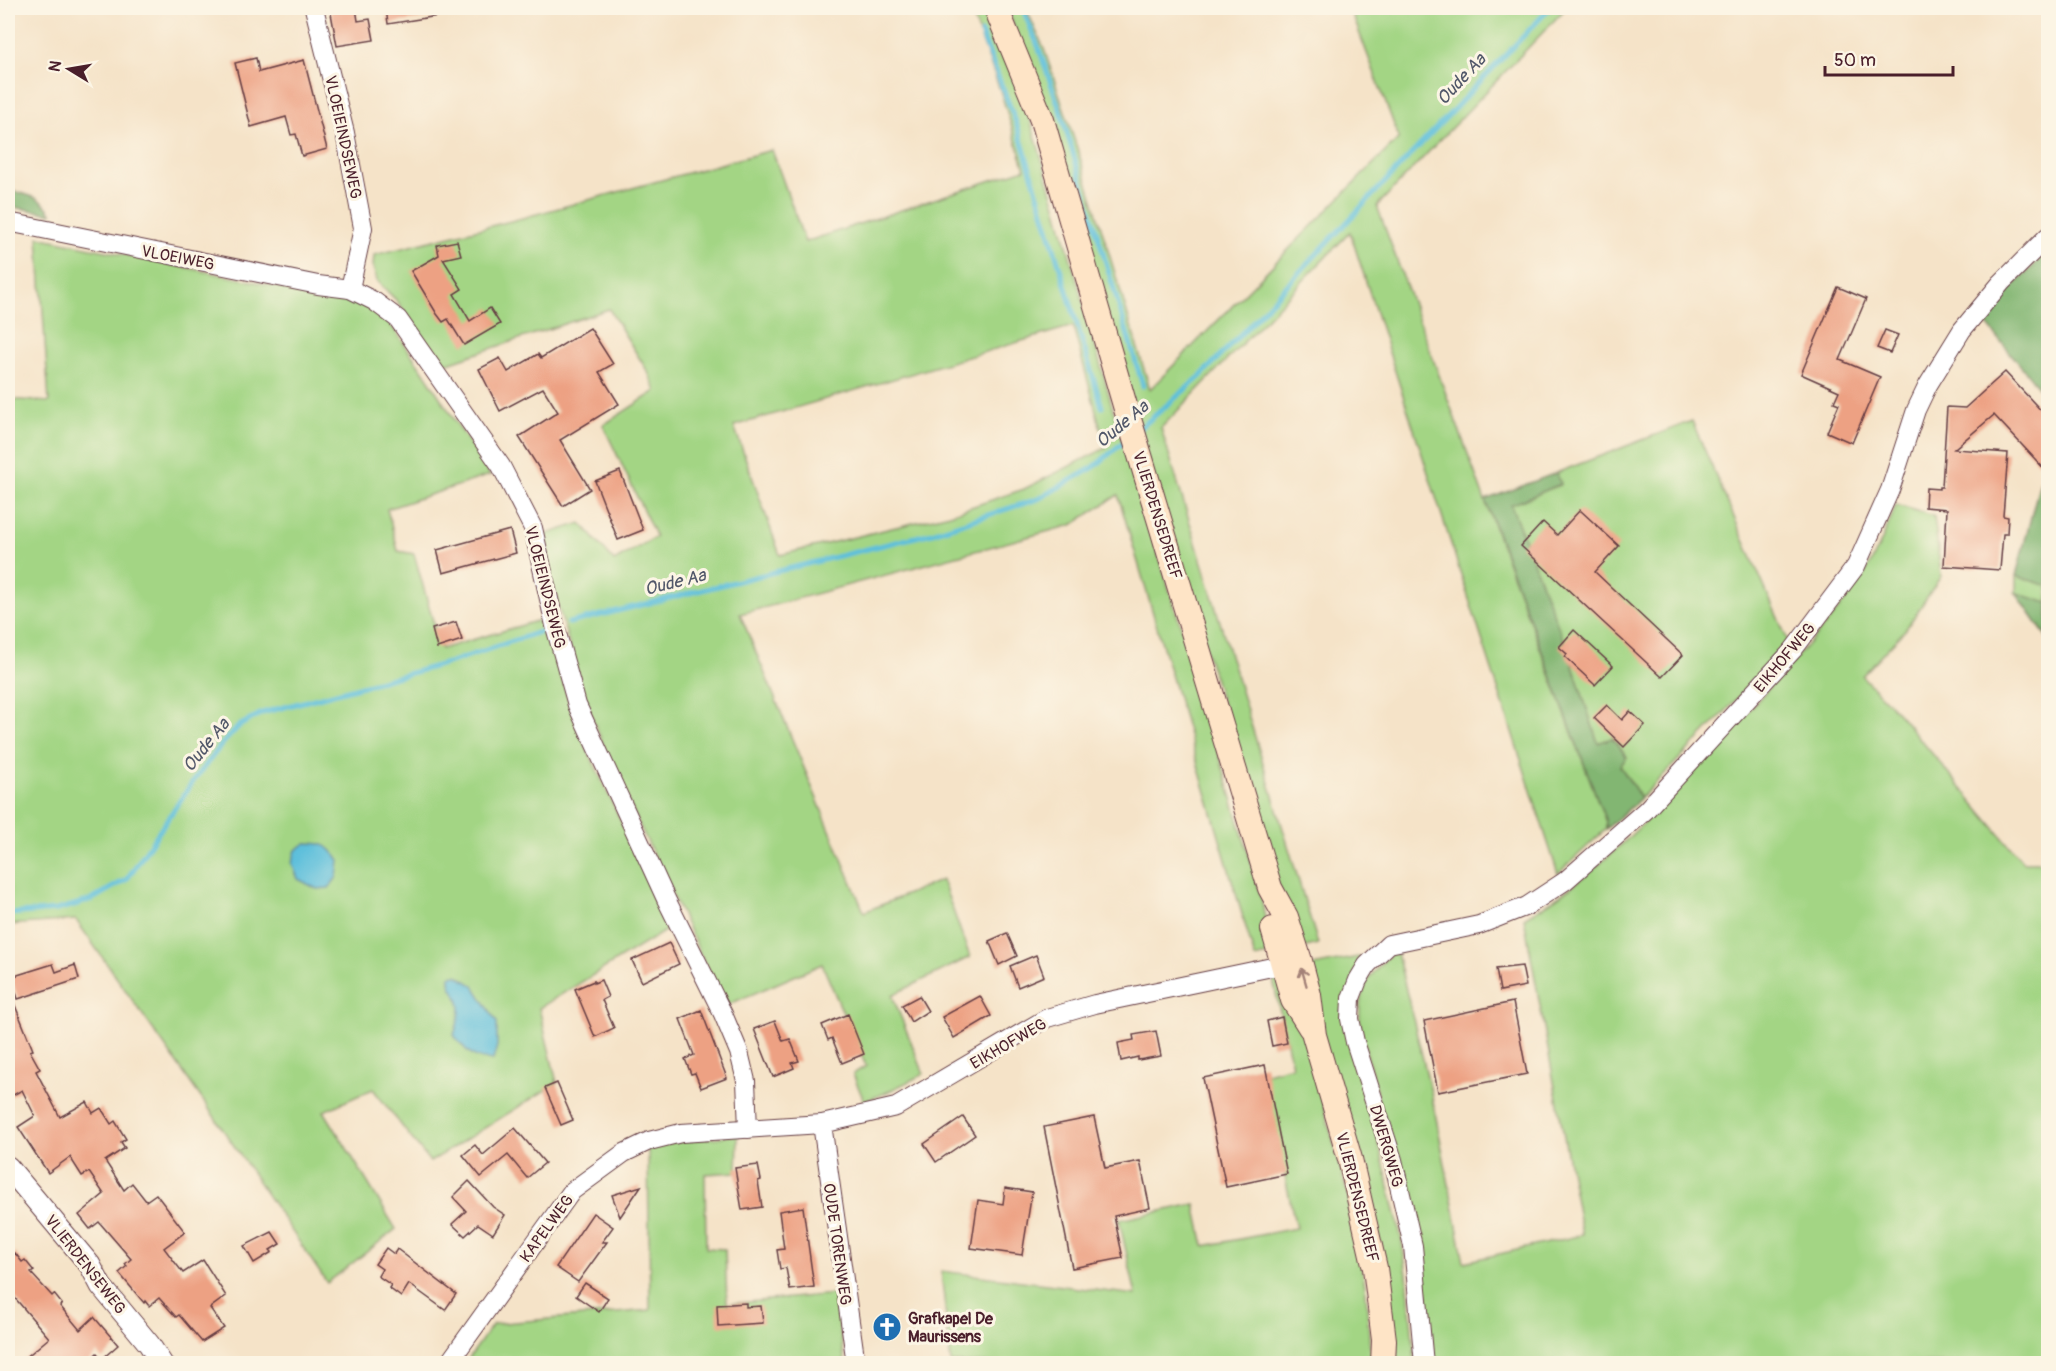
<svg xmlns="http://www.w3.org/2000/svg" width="2056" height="1371" font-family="Pangolin,sans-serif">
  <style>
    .green { fill: #a3d584; stroke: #767a58; stroke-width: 1.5; fill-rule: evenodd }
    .forest { fill: #82b672; stroke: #666a4e; stroke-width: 1.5 }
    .water { fill: #5dbfdb; stroke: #546f83; stroke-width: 1.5 }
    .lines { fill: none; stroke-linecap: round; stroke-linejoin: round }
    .stream { stroke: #5dbfdb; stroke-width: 5 }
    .building { fill: #eda183 }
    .minor-casing { stroke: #643c43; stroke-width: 20 }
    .tertiary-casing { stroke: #643c43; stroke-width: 23 }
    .secondary-casing { stroke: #643c43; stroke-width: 26 }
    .minor { stroke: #fff; stroke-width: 18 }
    .tertiary { stroke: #fff; stroke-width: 21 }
    .secondary { stroke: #fee4c6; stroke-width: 24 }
    .oneway { stroke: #a48278 }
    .labels { text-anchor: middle; stroke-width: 6; stroke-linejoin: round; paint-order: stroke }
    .street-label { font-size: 16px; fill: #4a1f2b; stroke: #fcf5e5 }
    .poi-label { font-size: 16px; font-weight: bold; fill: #4a1f2b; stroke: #fcf5e5; text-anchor: start }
    .water-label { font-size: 18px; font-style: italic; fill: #515769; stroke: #fcf5e5 }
  </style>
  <rect width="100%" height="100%" fill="#fcf5e5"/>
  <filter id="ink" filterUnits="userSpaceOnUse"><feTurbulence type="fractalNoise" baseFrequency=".0167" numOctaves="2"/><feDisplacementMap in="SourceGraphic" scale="12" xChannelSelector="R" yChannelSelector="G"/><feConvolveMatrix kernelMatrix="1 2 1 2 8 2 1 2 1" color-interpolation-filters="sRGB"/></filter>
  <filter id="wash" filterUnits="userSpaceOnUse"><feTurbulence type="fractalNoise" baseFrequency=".008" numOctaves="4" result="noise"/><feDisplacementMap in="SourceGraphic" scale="24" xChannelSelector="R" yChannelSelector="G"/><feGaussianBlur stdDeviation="1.35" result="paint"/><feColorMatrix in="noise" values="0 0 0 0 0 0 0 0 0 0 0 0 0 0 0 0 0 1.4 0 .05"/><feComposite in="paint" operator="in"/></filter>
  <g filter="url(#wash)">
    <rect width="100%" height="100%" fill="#f5e3c8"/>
    <g class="green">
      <path d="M970 8H987L1029 116 1056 206 1119 431 1188 649 1261 897 1267 928 1275 953 1255 958 1118 495 1072 525 740 614 864 912 942 880 970 957 892 995 924 1074 883 1094 864 1101 853 1074 866 1066 822 964 725 1006 613 769 585 699 538 537 581 523 614 561 656 537 603 425 656 391 648 372 609 309 439 366 417 329 397 301 377 281 373 266 374 255 515 220 772 150 805 242 1025 169 1000 90ZM1073 326 1106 448 1024 489 950 514 780 555 734 426Z"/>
      <path d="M1008 8H1026L1044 49 1078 151 1150 389 1399 138 1350 8H1566L1377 206 1513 577 1606 822V829L1558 874 1350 232 1161 428 1318 944 1302 948 1279 888Z"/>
      <path d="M38 237 362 304 389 322 425 374 490 475 387 509 398 551 414 554 441 649 547 618 562 679 578 729 670 928 539 1008 557 1083 430 1162 373 1089 324 1111 396 1229 327 1283 209 1109 76 920 8 925V399L49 402Z"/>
      <path d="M1692 421 1788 641 1725 712 1641 798 1620 766 1627 757 1613 738 1598 743 1570 657 1510 505 1561 484 1556 473Z"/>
      <path d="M2048 476V639L2016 593V576L2040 482Z"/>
      <path d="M1896 505 1934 516 1941 576 1906 629 1862 676 1899 714 2023 862H2048V1363H1433L1430 1317 1424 1276 1361 1032C1355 989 1367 977 1396 949L1431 1092 1464 1262 1582 1235 1524 918C1606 871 1669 797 1733 728 1758 700 1784 671 1809 643 1825 625 1842 607 1856 587 1874 562 1885 534 1896 505Z"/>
      <path d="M1373 954 1348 999 1374 1124 1401 1236 1407 1275 1415 1363H1390L1308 967Z"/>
      <path d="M1280 973 1310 1055 1356 1226 1366 1293 1371 1363H951L941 1271 1136 1295 1119 1220 1195 1204 1204 1246 1296 1228 1263 1074 1292 1066 1272 975Z"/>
      <path d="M738 1135 737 1172 705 1174 706 1248 725 1249 727 1304 834 1294 845 1363 471 1364 469 1358 493 1324 650 1310 648 1149 659 1144Z"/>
    </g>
    <g class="forest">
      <path d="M8 190C28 195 40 195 52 214L8 206Z"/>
      <path d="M2048 251V399L1984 321 2010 290Z"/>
      <path d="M1556 473 1561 484 1511 505 1570 657 1598 743 1612 738 1627 757 1620 766 1641 798 1606 829V822L1485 500Z"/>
      <path d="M2048 476V586L2016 576 2040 482Z"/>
      <path d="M2016 593 2048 603V639Z"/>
    </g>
    <g class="water">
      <path d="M306 843C325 843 328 845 339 860L337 877 329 888 317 889 298 879 292 863 296 850Z"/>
      <path d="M457 975 474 986 497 1022V1046L493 1060C473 1060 465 1050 454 1035 457 1024 462 1013 459 1002 456 990 449 990 450 976Z"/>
    </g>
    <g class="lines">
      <g class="stream">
        <path d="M1024 12 1038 46 1060 110 1143 386"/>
        <path d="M981 33 1016 122 1102 407"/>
        <path d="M1139 429 1201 376 1550 8"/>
        <path d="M569 623 932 533 1038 499 1094 467 1127 439"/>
        <path d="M8 914 57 910 91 900 127 879 194 780 223 743 239 726 262 713 448 663 542 631"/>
      </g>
    </g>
    <g id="blocks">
      <g class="building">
        <path d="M330 8H356L358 21 370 19 374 40 337 46Z"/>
        <path d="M386 8H444V15L388 24Z"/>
        <path d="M256 58 259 72 304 60 327 149 302 156 296 134 291 135 286 117 251 127 235 63Z"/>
        <path d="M457 241 461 255 443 259 462 289 454 294 470 321 490 308 500 324 464 345 448 319 443 322 437 314 411 271 439 255 437 245Z"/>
        <path d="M1838 287 1866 299 1840 360 1880 377 1852 443 1827 432 1839 404 1834 402 1839 391 1801 374Z"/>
        <path d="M590 328 613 364 599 372 619 404 560 440 590 489 563 506 519 437 558 412 543 388 500 411 479 369 500 358 508 372 538 354 541 358Z"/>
        <path d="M1885 330 1898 335 1890 353 1877 348Z"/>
        <path d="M2005 372 2049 419V474L1994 415 1954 449 2008 453 2003 516 2008 517 2007 534H2003L2000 570 1944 566 1947 509 1925 507 1926 488 1939 489V487H1942L1947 407 1965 408Z"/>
        <path d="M620 471 643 530 618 540 595 481Z"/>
        <path d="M1580 510 1619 546 1595 572 1683 655 1662 677 1521 546 1543 522 1557 535Z"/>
        <path d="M510 530 516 553 443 573 437 550Z"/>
        <path d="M456 622 462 640 437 648 432 629Z"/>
        <path d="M1574 630 1613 666 1595 685 1565 657 1567 654 1559 647Z"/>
        <path d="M1607 705 1622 720 1630 711 1645 725 1624 747 1594 718Z"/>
        <path d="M1007 933 1017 956 999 965 989 941Z"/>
        <path d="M669 943 679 964 642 982 632 960Z"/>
        <path d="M1036 955 1044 976 1018 987 1010 966Z"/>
        <path d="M53 964 56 972 75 965 79 979 18 999 11 977Z"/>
        <path d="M1522 966 1526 986 1500 991 1496 969Z"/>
        <path d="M601 980 608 997 602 1000 614 1028 595 1037 575 989 594 981V983Z"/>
        <path d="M8 988 33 1050 30 1051 40 1069 36 1071 60 1117 87 1102 93 1113 101 1108 111 1124 115 1121 126 1139 121 1142 125 1148 105 1161 124 1190 132 1183 146 1201 156 1194 185 1232 164 1248 183 1273 203 1260 226 1296 210 1308 224 1328 202 1342 179 1315 176 1317 159 1298 149 1306 145 1301 144 1303 119 1273 127 1266 125 1264 131 1259 99 1222 90 1229 79 1215 104 1194 89 1172 82 1176 70 1157 48 1173 18 1127 35 1116 22 1090 8 1098Z"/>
        <path d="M919 996 928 1011 911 1022 902 1005Z"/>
        <path d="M980 996 991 1016 954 1038 942 1017Z"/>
        <path d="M1513 1002 1527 1074 1438 1092 1424 1021Z"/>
        <path d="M701 1010 727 1078 701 1088 695 1073 691 1074 685 1059 694 1055 680 1019Z"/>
        <path d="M848 1014 864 1054 842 1063 832 1038 828 1040 822 1025Z"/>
        <path d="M1282 1017 1287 1043 1272 1046 1267 1021Z"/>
        <path d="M775 1021 783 1041 790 1039 799 1061 792 1063 794 1068 773 1077 754 1029Z"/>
        <path d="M1156 1031 1161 1056 1138 1060V1057L1121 1061 1118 1043 1134 1040 1133 1035Z"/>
        <path d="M1265 1065 1287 1174 1226 1187 1203 1078Z"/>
        <path d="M557 1083 573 1120 561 1125 545 1088Z"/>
        <path d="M963 1117 975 1135 936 1162 924 1144Z"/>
        <path d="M1094 1117 1105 1168 1140 1161 1150 1208 1114 1216 1123 1258 1072 1268 1044 1127Z"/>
        <path d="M515 1128 545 1163 527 1178 508 1155 481 1177 463 1155 475 1145 483 1155Z"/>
        <path d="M758 1165 761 1180 758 1181 762 1207 742 1210 735 1168Z"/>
        <path d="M469 1181 493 1207 505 1215 493 1234 478 1224 465 1236 452 1224 466 1211 453 1197Z"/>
        <path d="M641 1186 620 1217 612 1195Z"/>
        <path d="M1005 1188 1032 1192 1022 1255 971 1248 978 1200 1003 1204Z"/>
        <path d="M803 1207 814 1287 790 1290 786 1268 780 1269 777 1250 784 1249 779 1211Z"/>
        <path d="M593 1213 613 1227 602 1242H607L578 1282 556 1267Z"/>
        <path d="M272 1232 280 1244 270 1250 272 1252 254 1263 244 1246Z"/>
        <path d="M386 1248 394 1254 397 1249 456 1294 445 1310 409 1284 401 1297 389 1288 391 1285 378 1276 382 1269 375 1264Z"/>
        <path d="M15 1253 22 1262 25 1260 34 1271 31 1273 52 1296 54 1294 62 1304 60 1306 80 1330 94 1317 118 1345 102 1359 97 1353 85 1364H18L49 1338 8 1290V1260Z"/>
        <path d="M585 1283 608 1298 599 1312 576 1296Z"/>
        <path d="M746 1303V1307L761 1306 763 1323 718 1326 717 1305Z"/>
      </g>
    </g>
  </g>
  <g filter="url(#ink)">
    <use href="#blocks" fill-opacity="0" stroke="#643c43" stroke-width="1.5"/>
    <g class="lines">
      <g class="minor-casing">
        <g id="minor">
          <path d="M314 8 345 133 363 228 350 289"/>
          <path d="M8 222 318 285 350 289 374 301 398 319 501 466 533 528 556 630 577 705 666 899 723 1014 739 1052 746 1081 748 1129"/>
          <path d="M822 1124 856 1364"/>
          <path d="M448 1364 572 1191 624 1153 649 1141 681 1133 822 1124 896 1107 1047 1018 1095 1004 1272 967"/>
          <path d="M1424 1364 1413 1246 1393 1160 1355 1042 1350 1019 1351 998 1358 980 1367 965 1389 944 1479 925 1527 906 1565 881 1646 810 1793 650 1856 566 1890 490 1916 410 1928 385 1962 330 2001 283 2048 236"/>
        </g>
      </g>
      <g class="tertiary-casing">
        <path id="tertiary" d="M8 1167 90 1265 101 1286 149 1344 162 1364"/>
      </g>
      <g class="secondary-casing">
        <g id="secondary">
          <path d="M996 8 1042 120 1126 409 1270 888 1286 917 1300 961 1309 995 1314 1035 1350 1159 1375 1268 1384 1340 1383 1364"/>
          <path d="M1273 929 1293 1000 1310 1027"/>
        </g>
      </g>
      <use href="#minor" class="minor"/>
      <use href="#tertiary" class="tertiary"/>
      <use href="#secondary" class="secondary"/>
    </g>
    <defs><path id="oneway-shaft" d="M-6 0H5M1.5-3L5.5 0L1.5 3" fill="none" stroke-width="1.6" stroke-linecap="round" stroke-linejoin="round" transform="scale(1.5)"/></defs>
    <use class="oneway" href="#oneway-shaft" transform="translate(1304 977) rotate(-106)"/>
  </g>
  <defs>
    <g id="church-disc" transform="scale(1.5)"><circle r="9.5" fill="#1f6fb2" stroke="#fcf5e5"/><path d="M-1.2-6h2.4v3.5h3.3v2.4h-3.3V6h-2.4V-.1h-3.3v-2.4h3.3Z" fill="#fff"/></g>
  </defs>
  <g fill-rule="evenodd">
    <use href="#church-disc" x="887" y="1327"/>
  </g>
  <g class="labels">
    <g class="street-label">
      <text transform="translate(344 137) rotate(78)" y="6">VLOEIEINDSEWEG</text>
      <text transform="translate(178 257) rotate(11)" y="6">VLOEIWEG</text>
      <text transform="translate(1158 515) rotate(73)" y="6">VLIERDENSEDREEF</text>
      <text transform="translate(546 587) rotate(76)" y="6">VLOEIEINDSEWEG</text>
      <text transform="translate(1784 657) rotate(-50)" y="6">EIKHOFWEG</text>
      <text transform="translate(1008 1043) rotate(-30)" y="6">EIKHOFWEG</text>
      <text transform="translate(1387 1146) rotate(74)" y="6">DWERGWEG</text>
      <text transform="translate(1358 1197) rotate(76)" y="6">VLIERDENSEDREEF</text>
      <text transform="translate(546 1228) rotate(-54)" y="6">KAPELWEG</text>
      <text transform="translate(838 1244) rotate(82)" y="6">OUDE TORENWEG</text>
      <text transform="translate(86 1264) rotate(52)" y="6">VLIERDENSEWEG</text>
    </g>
    <g class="poi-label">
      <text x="908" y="1324">Grafkapel De<tspan x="908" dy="18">Maurissens</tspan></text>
    </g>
    <g class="water-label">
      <text transform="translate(1461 79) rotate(-47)" y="6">Oude Aa</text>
      <text transform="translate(1122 424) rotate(-40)" y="6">Oude Aa</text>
      <text transform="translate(675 582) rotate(-14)" y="6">Oude Aa</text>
      <text transform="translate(206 745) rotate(-51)" y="6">Oude Aa</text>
    </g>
  </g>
  <rect width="2056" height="1371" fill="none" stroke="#fcf5e5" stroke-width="30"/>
  <g transform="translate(69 69) rotate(281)" stroke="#fcf5e5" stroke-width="4.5" paint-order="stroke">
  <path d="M0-4.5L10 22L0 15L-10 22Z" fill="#4a1f2b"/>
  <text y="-9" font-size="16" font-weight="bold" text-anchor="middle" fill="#4a1f2b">N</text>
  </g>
  <path d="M1825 66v9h128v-9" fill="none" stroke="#4a1f2b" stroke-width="3"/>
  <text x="1834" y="66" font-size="18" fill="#4a1f2b" stroke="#fcf5e5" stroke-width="4.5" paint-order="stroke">50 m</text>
</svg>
